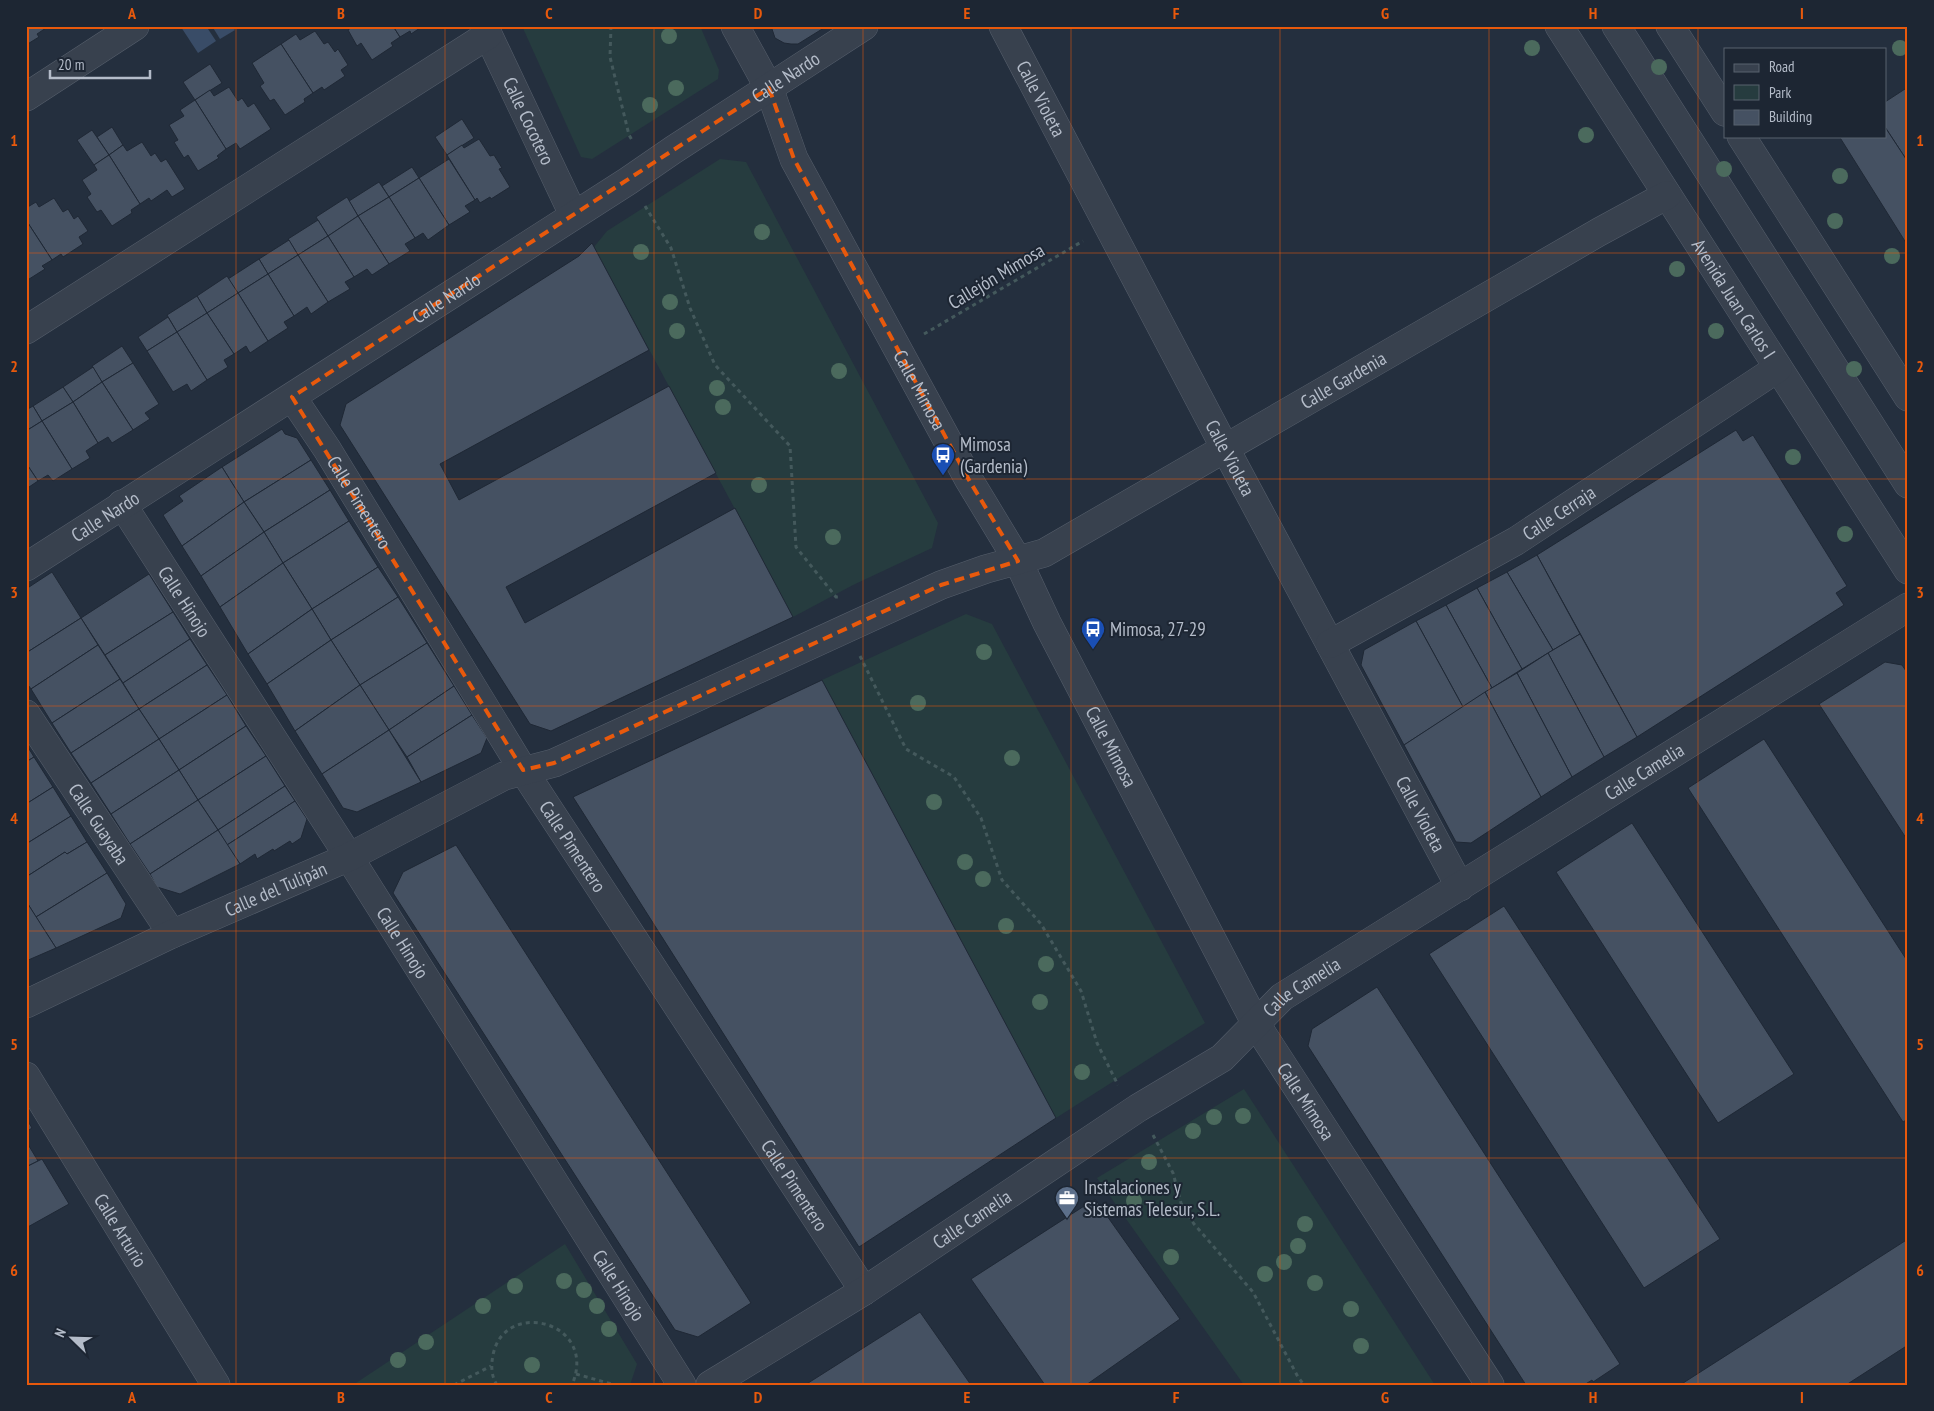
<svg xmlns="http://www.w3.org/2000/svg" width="1934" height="1411" font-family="'PT Sans Narrow',sans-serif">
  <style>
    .green { fill: #263c3f }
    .water { fill: #394c67 }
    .building { fill: #455162; stroke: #1f2835 }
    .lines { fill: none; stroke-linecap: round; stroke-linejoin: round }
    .minor-casing { stroke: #565f6c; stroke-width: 29 }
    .path { stroke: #44595c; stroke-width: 3; stroke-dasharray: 4 4; stroke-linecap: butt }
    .minor { stroke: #38414e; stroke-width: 28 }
    .tree { fill: #4b6a5d }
    .marked { fill: none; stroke: #e8590c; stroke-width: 4; stroke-dasharray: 10 6; stroke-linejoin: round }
    .grid { fill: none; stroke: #e8590c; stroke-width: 1; stroke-opacity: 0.55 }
    .labels { text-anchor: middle; stroke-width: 4; stroke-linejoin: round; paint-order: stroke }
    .street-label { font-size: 19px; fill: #b4bcc9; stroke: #1d2633 }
    .poi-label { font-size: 19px; fill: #b4bcc9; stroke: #1d2633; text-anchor: start }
    .neatline { fill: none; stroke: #e8590c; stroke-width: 2 }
    .grid-label { font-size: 16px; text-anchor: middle; font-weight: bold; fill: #e8590c }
  </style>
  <rect width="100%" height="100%" fill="#242f3e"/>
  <g class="green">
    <path d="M522 26H700L719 70 718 79 592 159 581 157Z"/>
    <path d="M720 159 746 162 938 523 932 548 853 585 793 617 594 247 607 231Z"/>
    <path d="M966 614 992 624 1205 1023 1056 1118 822 680Z"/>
    <path d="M1244 1089 1270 1129 1435 1385H1244L1097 1178Z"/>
    <path d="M565 1244 637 1364 630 1385H353Z"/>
  </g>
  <g class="water">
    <path d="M182 26H206L216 41 198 53 181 27Z"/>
    <path d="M212 26H232L235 30 220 39Z"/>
  </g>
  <g class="building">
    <path d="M26 26H45L46 28 37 34 39 37 26 45Z"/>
    <path d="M351 26H393L400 37 391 43 393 46 372 60 361 43 357 46 348 30 352 27Z"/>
    <path d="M393 26H423L411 34 410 31 400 37Z"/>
    <path d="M771 26H827L798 44H791L784 43 775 38Z"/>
    <path d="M315 31 324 44 328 42 335 52 338 49 348 65 341 70 345 76 324 90 322 87 313 93 281 44 296 34 300 40Z"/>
    <path d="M281 44 313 93 304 99 305 102 285 115 274 99 270 101 260 86 264 83 252 63Z"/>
    <path d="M210 64 222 83 195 100 183 82Z"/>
    <path d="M229 87 238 101 242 98 248 107 254 103 271 129 240 149 236 143 226 149 195 100 210 90 214 96Z"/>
    <path d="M1905 89 1908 93V162L1885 127V102Z"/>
    <path d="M195 100 226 149 217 156 219 158 198 171 188 155 184 158 174 142 178 140 169 125 184 116 180 110Z"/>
    <path d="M462 119 474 138 447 155 435 137Z"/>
    <path d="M112 127 123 145 109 155 97 137Z"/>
    <path d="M1885 127 1908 162V246L1839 136H1885Z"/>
    <path d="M92 130 109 155 94 165 77 140Z"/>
    <path d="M479 139 490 156 494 155 502 168 499 169 510 187 491 199 490 197 480 203 477 198 475 200 447 155 462 145 464 148Z"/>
    <path d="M142 142 151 156 155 153 161 162 166 159 185 189 172 197 167 190 151 201 149 198 140 204 109 155 123 145 127 151Z"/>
    <path d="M109 155 140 204 131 210 132 213 112 226 101 210 97 212 87 197 91 194 82 180 97 170 94 165Z"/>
    <path d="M449 159 475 200 465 206 470 212 449 225 419 178Z"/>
    <path d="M412 167 419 178 389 197 382 186Z"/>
    <path d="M419 178 449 225 428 240 423 233 415 238 389 197Z"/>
    <path d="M379 182 389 197 358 216 349 201Z"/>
    <path d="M347 197 358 216 328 236 316 217Z"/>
    <path d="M389 197 415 238 405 244 410 251 389 264 358 216Z"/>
    <path d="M54 198 63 212 68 209 74 219 78 216 88 231 79 237 83 244 63 257 61 254 52 260 26 220V208L36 202 39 207Z"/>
    <path d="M358 216 389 264 372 275 367 269 354 277 328 236Z"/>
    <path d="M26 220 52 260 42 266 45 269 26 281Z"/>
    <path d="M318 220 328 236 298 255 288 239Z"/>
    <path d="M328 236 354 277 345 282 350 289 328 302 298 255Z"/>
    <path d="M289 240 298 255 268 274 259 259Z"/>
    <path d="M592 243 649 350 440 464 459 500 669 386 716 473 506 587 525 623 735 508 793 617 551 731 530 724 340 425 346 404 579 256Z"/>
    <path d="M298 255 328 302 311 314 307 307 294 316 268 274Z"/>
    <path d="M259 259 268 274 238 293 228 279Z"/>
    <path d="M268 274 294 316 284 322 288 328 268 341 238 293Z"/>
    <path d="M227 276 238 293 207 313 197 296Z"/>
    <path d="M238 293 268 341 250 353 246 346 234 354 207 313Z"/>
    <path d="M197 296 207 313 177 332 167 315Z"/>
    <path d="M207 313 234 354 224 360 228 367 207 380 177 332Z"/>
    <path d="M168 317 177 332 147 351 138 337Z"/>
    <path d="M177 332 207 380 191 391 187 384 173 392 147 351Z"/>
    <path d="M122 346 133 363 102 382 92 366Z"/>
    <path d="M133 363 159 404 145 413 150 419 133 430 102 382Z"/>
    <path d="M93 367 102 382 73 402 63 387Z"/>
    <path d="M102 382 133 430 112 443 108 437 98 443 73 402Z"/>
    <path d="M63 387 73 402 42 421 33 406Z"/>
    <path d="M73 402 98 443 86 451 90 458 72 469 42 421Z"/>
    <path d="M33 406 42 421 26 431V410Z"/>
    <path d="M42 421 72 469 53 481 48 475 38 481 26 463V431Z"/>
    <path d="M282 429 285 434 297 438 311 460 244 502 222 467Z"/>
    <path d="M1736 430 1743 441 1753 435 1847 586 1836 593 1844 605 1637 737 1537 555Z"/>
    <path d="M311 460 330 490 264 532 244 502Z"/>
    <path d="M26 463 38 481 26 489Z"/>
    <path d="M222 467 244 502 182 546 163 515 183 501 179 496Z"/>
    <path d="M330 490 349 521 283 563 264 532Z"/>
    <path d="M244 502 264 532 201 576 182 546Z"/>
    <path d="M349 521 378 567 312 609 283 563Z"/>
    <path d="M264 532 283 563 220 607 201 576Z"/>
    <path d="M1537 555 1580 634 1553 650 1507 572Z"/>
    <path d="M283 563 312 609 248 654 220 607Z"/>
    <path d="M378 567 398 597 331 640 312 609Z"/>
    <path d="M52 572 81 618 26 653V589Z"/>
    <path d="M1507 572 1553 650 1522 669 1477 588Z"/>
    <path d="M149 574 173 612 105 655 81 618Z"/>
    <path d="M1477 588 1522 669 1492 688 1446 605Z"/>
    <path d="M398 597 427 643 360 685 331 640Z"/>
    <path d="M1446 605 1492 688 1463 707 1416 621Z"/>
    <path d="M312 609 331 640 267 684 248 654Z"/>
    <path d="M173 612 190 639 123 683 105 655Z"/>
    <path d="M81 618 98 645 31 689 26 682V653Z"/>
    <path d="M1416 621 1463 707 1404 745 1361 665 1364 650Z"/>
    <path d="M1580 634 1637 737 1604 757 1548 653Z"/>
    <path d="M190 639 207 665 139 709 123 683Z"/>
    <path d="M331 640 360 685 295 731 267 684Z"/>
    <path d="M427 643 454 686 389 730 360 685Z"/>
    <path d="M98 645 120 679 52 723 31 689Z"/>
    <path d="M1548 653 1604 757 1572 777 1517 673Z"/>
    <path d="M1885 662 1902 665 1908 674V841L1819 704Z"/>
    <path d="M207 665 227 695 159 739 139 709Z"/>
    <path d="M1517 673 1572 777 1541 797 1485 692Z"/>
    <path d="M120 679 139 709 71 753 52 723Z"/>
    <path d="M822 680 1056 1118 859 1247 573 797Z"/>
    <path d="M360 685 389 730 322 774 295 731Z"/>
    <path d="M454 686 472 715 407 757 389 730Z"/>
    <path d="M1485 692 1541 797 1471 843 1456 842 1404 745Z"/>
    <path d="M227 695 246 726 179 770 159 739Z"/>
    <path d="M139 709 159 739 91 783 71 753Z"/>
    <path d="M472 715 487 738 481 753 421 782 407 757Z"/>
    <path d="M246 726 266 756 198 800 179 770Z"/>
    <path d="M389 730 421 782 357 812 343 808 322 774Z"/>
    <path d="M159 739 179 770 111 814 91 783Z"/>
    <path d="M1764 739 1908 962V1119L1903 1122 1688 788Z"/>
    <path d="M26 744 34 757 26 762Z"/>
    <path d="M266 756 285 786 218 830 198 800Z"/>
    <path d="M34 757 53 787 26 804V762Z"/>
    <path d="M179 770 198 800 130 844 111 814Z"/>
    <path d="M285 786 295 801 227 845 218 830Z"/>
    <path d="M53 787 71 816 26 844V804Z"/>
    <path d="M198 800 218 830 150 874 130 844Z"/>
    <path d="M295 801 307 819 301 838 292 844 290 841 274 851 273 849 257 859 255 854 240 864 227 845Z"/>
    <path d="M71 816 87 842 67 854 65 852 26 877V844Z"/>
    <path d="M1632 823 1794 1074 1718 1123 1556 872Z"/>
    <path d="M218 830 240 864 180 894 157 887 150 874Z"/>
    <path d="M87 842 107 873 36 917 26 901V877L65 852 67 854Z"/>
    <path d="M456 845 751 1303 698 1337 675 1330 393 893 403 872Z"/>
    <path d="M107 873 126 904 121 918 56 948 36 917Z"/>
    <path d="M26 901 56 948 26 961Z"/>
    <path d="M1504 906 1720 1239 1644 1288 1429 954Z"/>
    <path d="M1377 987 1620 1364 1593 1382 1592 1380 1584 1385H1526L1308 1046 1312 1029Z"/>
    <path d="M26 1118 32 1128 26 1132Z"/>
    <path d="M26 1141 38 1161 26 1167Z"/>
    <path d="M42 1159 69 1204 26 1228V1167Z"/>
    <path d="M1095 1199 1180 1319 1086 1385H1045L971 1279Z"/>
    <path d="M1908 1239V1345L1846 1385H1680Z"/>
    <path d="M920 1312 971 1385H805Z"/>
  </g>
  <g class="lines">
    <g class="minor-casing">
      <g id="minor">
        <path id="s1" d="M484 26 573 214"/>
        <path id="s2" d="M735 26 769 88 794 159 969 480 1018 561 1047 623 1256 1024 1490 1385"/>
        <path id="s3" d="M1003 26 1225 448 1460 887"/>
        <path id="s4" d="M1559 26 1908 570"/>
        <path d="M1616 26 1908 484"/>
        <path d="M1670 26 1725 112"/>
        <path d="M26 97 135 26"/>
        <path d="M1741 136 1908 397"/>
        <path d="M26 330 488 35"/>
        <path id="s5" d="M292 397 327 449 523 770 864 1291"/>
        <path id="s6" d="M122 504 349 857 682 1385"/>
        <path id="s7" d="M26 567 628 181 673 150 864 26"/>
        <path id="s8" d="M1330 644 1516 541 1778 368"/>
        <path id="s9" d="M26 714 172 934"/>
        <path id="s10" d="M26 1004 172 934 349 857 504 776 554 763 941 585 986 569 1044 553 1599 232 1667 195"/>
        <path id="s11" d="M26 1076 216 1385"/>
        <path id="s12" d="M710 1385 864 1291 1138 1108 1222 1058 1282 997 1908 607"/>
      </g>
    </g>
    <g class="path">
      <path d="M611 26 610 57 629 135 633 142"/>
      <path d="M645 206 671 248 690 308 715 365 790 446 796 547 836 597H838"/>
      <path d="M924 334 1083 241"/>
      <path d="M860 656 906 749 954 777 981 818 1002 880 1041 924 1081 991 1097 1043 1118 1085"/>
      <path d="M1153 1135 1173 1173 1181 1203 1194 1224 1253 1292 1298 1377 1304 1385"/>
      <path d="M576 1374 615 1385"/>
      <path d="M454 1385 491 1366"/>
      <path d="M497 1385C491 1376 491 1365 493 1355 504 1298 599 1321 572 1385"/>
    </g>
    <use href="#minor" class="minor"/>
  </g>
  <g class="tree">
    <circle cx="669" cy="36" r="8"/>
    <circle cx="1532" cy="48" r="8"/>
    <circle cx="1900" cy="48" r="8"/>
    <circle cx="1659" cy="67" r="8"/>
    <circle cx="676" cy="88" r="8"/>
    <circle cx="650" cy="105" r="8"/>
    <circle cx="1586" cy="135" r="8"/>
    <circle cx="1724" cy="169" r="8"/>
    <circle cx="1840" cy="176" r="8"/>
    <circle cx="1835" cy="221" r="8"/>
    <circle cx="762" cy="232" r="8"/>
    <circle cx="641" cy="252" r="8"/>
    <circle cx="1892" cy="256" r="8"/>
    <circle cx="1677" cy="269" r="8"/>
    <circle cx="670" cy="302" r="8"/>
    <circle cx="677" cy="331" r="8"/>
    <circle cx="1716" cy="331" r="8"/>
    <circle cx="1854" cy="369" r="8"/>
    <circle cx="839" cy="371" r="8"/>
    <circle cx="717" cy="388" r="8"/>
    <circle cx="723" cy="407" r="8"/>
    <circle cx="1793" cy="457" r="8"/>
    <circle cx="759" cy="485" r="8"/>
    <circle cx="1845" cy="534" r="8"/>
    <circle cx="833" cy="537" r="8"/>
    <circle cx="984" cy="652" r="8"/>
    <circle cx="918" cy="703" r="8"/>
    <circle cx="1012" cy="758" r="8"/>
    <circle cx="934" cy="802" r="8"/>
    <circle cx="965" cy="862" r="8"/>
    <circle cx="983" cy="879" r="8"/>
    <circle cx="1006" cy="926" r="8"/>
    <circle cx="1046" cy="964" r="8"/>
    <circle cx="1040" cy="1002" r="8"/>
    <circle cx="1082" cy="1072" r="8"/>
    <circle cx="1243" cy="1116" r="8"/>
    <circle cx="1214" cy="1117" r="8"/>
    <circle cx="1193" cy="1131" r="8"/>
    <circle cx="1149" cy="1162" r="8"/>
    <circle cx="1134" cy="1201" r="8"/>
    <circle cx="1305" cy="1224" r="8"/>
    <circle cx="1298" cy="1246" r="8"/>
    <circle cx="1171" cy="1257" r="8"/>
    <circle cx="1284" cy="1262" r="8"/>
    <circle cx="1265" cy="1274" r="8"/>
    <circle cx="564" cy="1281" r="8"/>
    <circle cx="1315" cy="1283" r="8"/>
    <circle cx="515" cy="1286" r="8"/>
    <circle cx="584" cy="1290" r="8"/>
    <circle cx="483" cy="1306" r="8"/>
    <circle cx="597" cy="1306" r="8"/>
    <circle cx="1351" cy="1309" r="8"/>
    <circle cx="609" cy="1329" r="8"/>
    <circle cx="426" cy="1342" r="8"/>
    <circle cx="1361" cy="1346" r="8"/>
    <circle cx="398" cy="1360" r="8"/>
    <circle cx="532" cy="1365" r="8"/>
  </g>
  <path class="marked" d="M769 88 794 159 969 480 1018 561 941 585 554 763 523 770 292 397Z"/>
  <path class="grid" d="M236 26V1385M445 26V1385M654 26V1385M863 26V1385M1071 26V1385M1280 26V1385M1489 26V1385M1698 26V1385M26 253H1908M26 479H1908M26 706H1908M26 931H1908M26 1158H1908"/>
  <defs>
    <g id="bus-pin" transform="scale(1.25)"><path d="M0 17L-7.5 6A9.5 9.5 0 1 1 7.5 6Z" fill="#1a4fb4" stroke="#1d2633"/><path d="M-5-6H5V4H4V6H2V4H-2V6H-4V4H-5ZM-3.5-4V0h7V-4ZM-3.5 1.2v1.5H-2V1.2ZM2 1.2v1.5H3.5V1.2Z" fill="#fff"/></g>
    <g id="office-pin" transform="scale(1.25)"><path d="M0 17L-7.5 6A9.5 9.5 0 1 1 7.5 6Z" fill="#5c6f8a" stroke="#1d2633"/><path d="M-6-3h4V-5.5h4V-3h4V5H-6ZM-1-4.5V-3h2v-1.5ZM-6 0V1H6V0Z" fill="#fff"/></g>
  </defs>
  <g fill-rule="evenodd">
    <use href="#bus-pin" x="943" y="455"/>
    <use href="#bus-pin" x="1093" y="629"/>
    <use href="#office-pin" x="1067" y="1198"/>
  </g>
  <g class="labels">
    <g class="street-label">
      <text dy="7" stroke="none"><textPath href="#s7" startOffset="904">Calle Nardo</textPath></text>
      <text dy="7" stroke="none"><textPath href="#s3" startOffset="82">Calle Violeta</textPath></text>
      <text dy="7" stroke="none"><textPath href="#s1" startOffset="105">Calle Cocotero</textPath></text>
      <text transform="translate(996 276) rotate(-31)" y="7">Callejón Mimosa</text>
      <text dy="7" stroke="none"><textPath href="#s7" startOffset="499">Calle Nardo</textPath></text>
      <text dy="7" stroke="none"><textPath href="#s4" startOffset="324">Avenida Juan Carlos I</textPath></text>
      <text dy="7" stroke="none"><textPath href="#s10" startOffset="1461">Calle Gardenia</textPath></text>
      <text dy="7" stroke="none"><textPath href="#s2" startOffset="409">Calle Mimosa</textPath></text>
      <text dy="7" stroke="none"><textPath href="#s3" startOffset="488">Calle Violeta</textPath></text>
      <text dy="7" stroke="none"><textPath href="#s5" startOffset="125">Calle Pimentero</textPath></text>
      <text dy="7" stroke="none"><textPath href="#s8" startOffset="264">Calle Cerraja</textPath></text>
      <text dy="7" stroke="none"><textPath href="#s7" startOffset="94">Calle Nardo</textPath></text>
      <text dy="7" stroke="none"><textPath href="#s6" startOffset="116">Calle Hinojo</textPath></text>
      <text dy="7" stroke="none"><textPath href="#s2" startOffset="814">Calle Mimosa</textPath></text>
      <text dy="7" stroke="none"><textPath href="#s12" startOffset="1120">Calle Camelia</textPath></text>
      <text dy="7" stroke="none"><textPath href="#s3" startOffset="892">Calle Violeta</textPath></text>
      <text dy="7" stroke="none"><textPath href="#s9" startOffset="132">Calle Guayaba</textPath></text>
      <text dy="7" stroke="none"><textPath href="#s5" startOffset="530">Calle Pimentero</textPath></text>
      <text dy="7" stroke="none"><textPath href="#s10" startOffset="275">Calle del Tulipán</textPath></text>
      <text dy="7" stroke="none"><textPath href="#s6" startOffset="521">Calle Hinojo</textPath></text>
      <text dy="7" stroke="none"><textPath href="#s12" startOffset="715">Calle Camelia</textPath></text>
      <text dy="7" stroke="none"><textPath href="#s2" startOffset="1219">Calle Mimosa</textPath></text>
      <text dy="7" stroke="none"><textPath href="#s5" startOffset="935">Calle Pimentero</textPath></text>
      <text dy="7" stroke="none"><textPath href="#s12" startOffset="310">Calle Camelia</textPath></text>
      <text dy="7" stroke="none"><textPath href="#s11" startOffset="181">Calle Arturio</textPath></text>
      <text dy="7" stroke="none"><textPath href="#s6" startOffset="926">Calle Hinojo</textPath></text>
    </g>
    <g class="poi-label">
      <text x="960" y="451">Mimosa<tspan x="960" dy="22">(Gardenia)</tspan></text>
      <text x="1110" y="636">Mimosa, 27-29</text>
      <text x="1084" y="1194">Instalaciones y<tspan x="1084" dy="22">Sistemas Telesur, S.L.</tspan></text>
    </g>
  </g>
  <rect width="1934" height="1411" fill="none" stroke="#1d2633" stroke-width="55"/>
  <rect x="1724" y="48" width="162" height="90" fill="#1d2633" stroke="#59626f"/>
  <rect x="1734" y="64" width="25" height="8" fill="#38414e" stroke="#59626f"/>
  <text x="1769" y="72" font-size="15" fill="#b4bcc9">Road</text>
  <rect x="1734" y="85" width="25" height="15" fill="#263c3f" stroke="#59626f"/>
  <text x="1769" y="98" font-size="15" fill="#b4bcc9">Park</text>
  <rect x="1734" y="110" width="25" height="15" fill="#455162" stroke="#59626f"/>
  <text x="1769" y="122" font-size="15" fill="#b4bcc9">Building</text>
  <g transform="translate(72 1338) rotate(293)" stroke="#1d2633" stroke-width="4" paint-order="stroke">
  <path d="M0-4L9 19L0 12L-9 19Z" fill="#b4bcc9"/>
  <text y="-8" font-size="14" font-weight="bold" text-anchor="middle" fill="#b4bcc9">N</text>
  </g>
  <path d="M50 70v8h100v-8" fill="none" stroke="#b4bcc9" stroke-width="2.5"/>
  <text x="58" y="70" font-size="15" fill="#b4bcc9" stroke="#1d2633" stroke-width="4" paint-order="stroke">20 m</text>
  <rect x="28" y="28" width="1878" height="1356" class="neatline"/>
  <g class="grid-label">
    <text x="132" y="19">A</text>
    <text x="341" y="19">B</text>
    <text x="549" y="19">C</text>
    <text x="758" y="19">D</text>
    <text x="967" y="19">E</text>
    <text x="1176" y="19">F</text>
    <text x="1385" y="19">G</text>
    <text x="1593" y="19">H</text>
    <text x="1802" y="19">I</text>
    <text x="14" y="146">1</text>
    <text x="1920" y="146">1</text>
    <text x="14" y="372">2</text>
    <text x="1920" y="372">2</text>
    <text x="14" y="598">3</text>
    <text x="1920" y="598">3</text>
    <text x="14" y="824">4</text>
    <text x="1920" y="824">4</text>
    <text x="14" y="1050">5</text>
    <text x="1920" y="1050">5</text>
    <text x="14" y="1276">6</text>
    <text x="1920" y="1276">6</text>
    <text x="132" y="1403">A</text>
    <text x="341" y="1403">B</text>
    <text x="549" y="1403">C</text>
    <text x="758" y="1403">D</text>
    <text x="967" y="1403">E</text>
    <text x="1176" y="1403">F</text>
    <text x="1385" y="1403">G</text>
    <text x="1593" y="1403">H</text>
    <text x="1802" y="1403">I</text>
  </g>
</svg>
